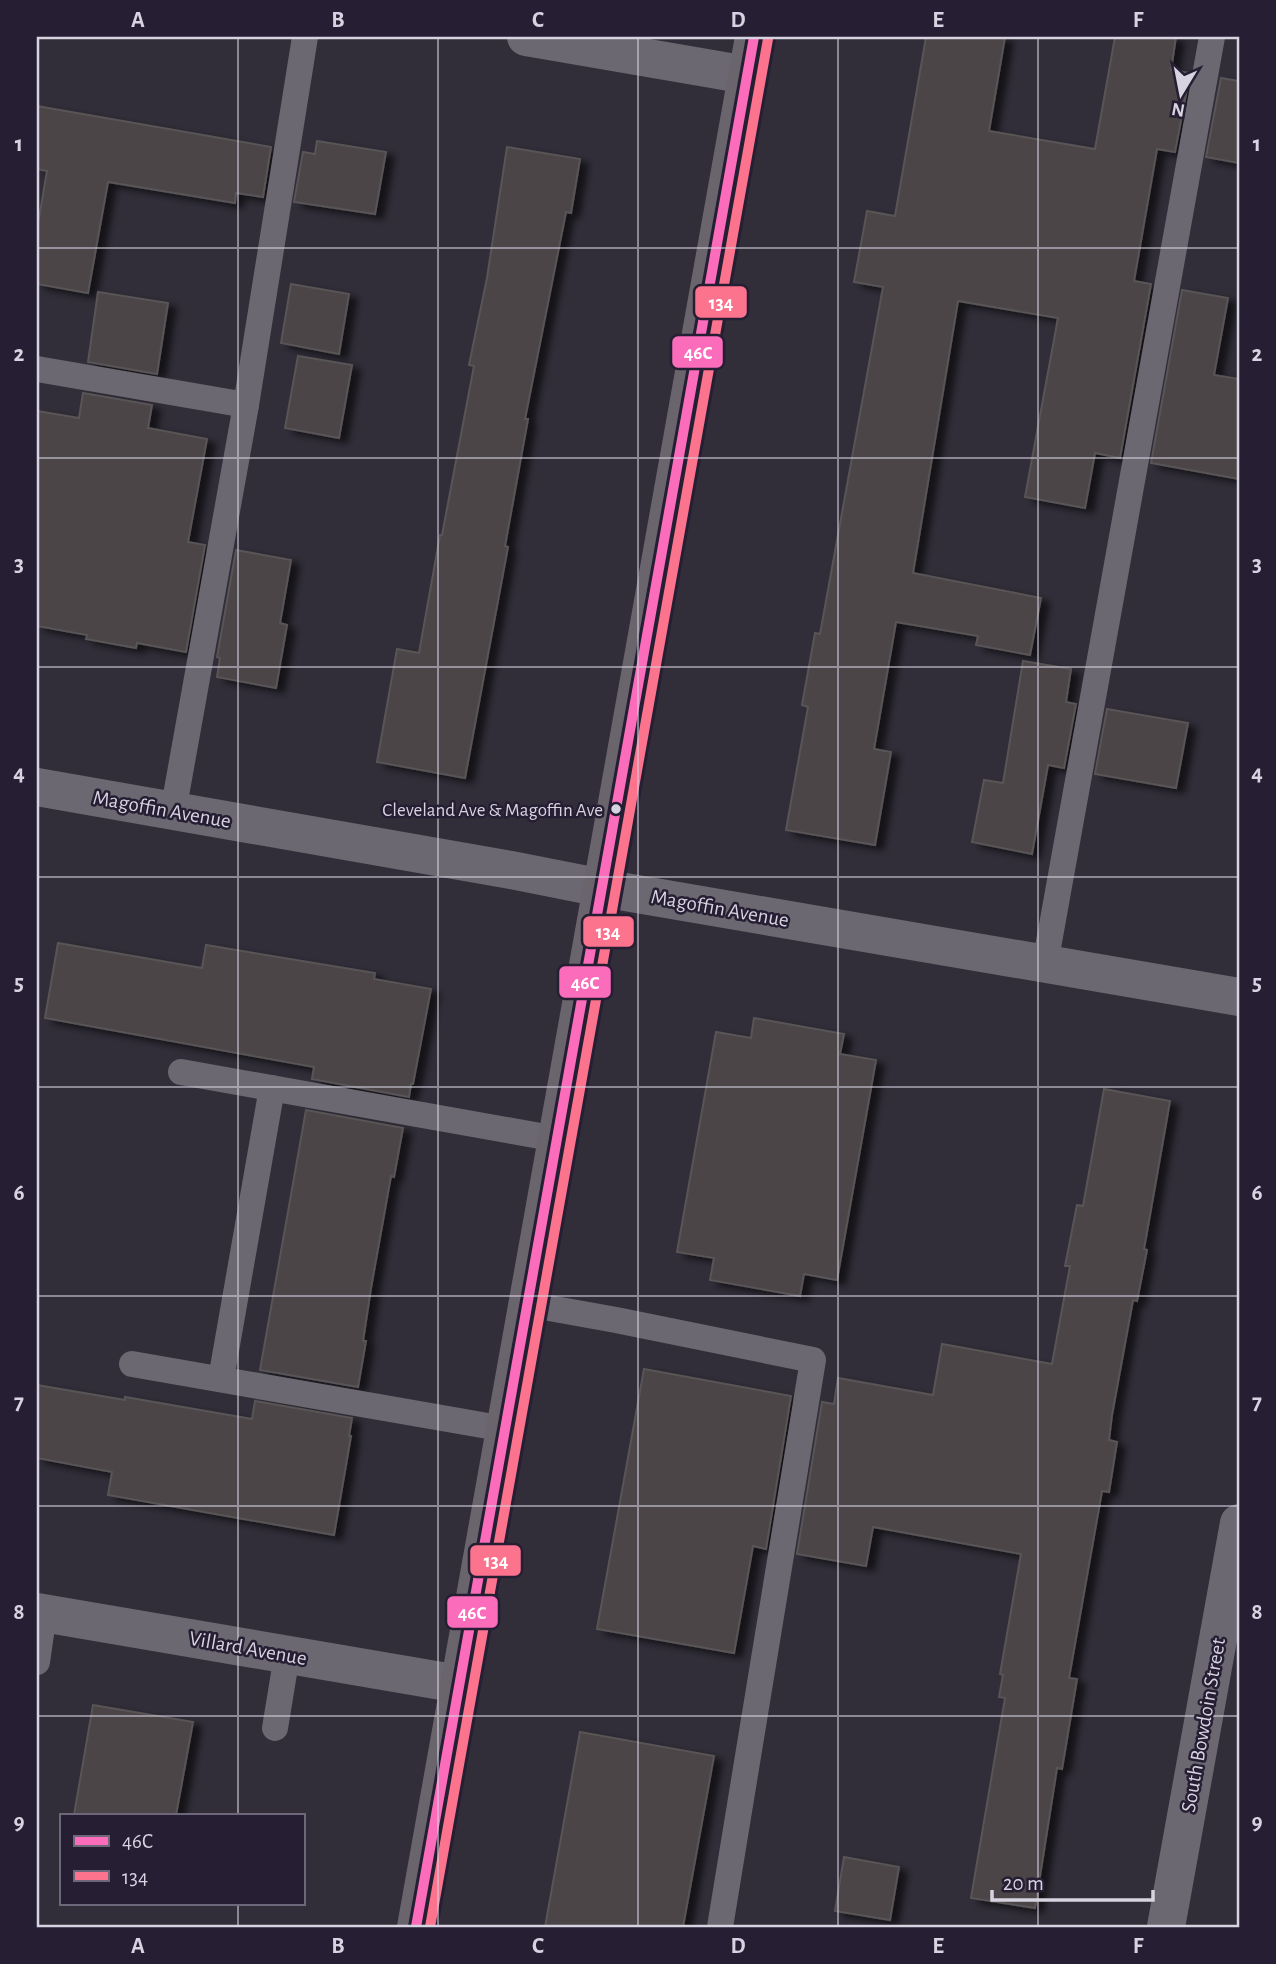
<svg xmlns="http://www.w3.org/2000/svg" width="1276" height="1964" font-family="'Alegreya Sans',sans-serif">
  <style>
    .building { fill: #4b4547; stroke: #595456; stroke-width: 2; filter: url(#shadow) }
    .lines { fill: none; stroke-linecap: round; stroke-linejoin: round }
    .lane { stroke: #6b6871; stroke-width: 26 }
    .street { stroke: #6b6871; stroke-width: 38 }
    .secondary { stroke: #6a656d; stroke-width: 38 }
    .bus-1-casing { stroke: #261f34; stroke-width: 16 }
    .bus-2-casing { stroke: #261f34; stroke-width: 16 }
    .bus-1 { stroke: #fb6dba; stroke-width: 10 }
    .bus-2 { stroke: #fc738d; stroke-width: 10 }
    .grid { fill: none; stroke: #d7d3e1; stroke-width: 2; stroke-opacity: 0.55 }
    .bus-dot { fill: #d7d3e1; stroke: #261f34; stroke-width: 2.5 }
    .labels { text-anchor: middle; stroke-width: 5; stroke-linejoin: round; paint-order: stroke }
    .bus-label { font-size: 19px; fill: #d7d3e1; stroke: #261f34; text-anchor: end }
    .street-label { font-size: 21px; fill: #d7d3e1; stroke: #261f34 }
    .line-badge { stroke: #261f34; stroke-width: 2.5 }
    .badge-label { font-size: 19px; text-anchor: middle; font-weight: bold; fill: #fff }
    .neatline { fill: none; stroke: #d7d3e1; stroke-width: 2.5 }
    .grid-label { font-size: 23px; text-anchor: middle; font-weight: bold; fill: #d7d3e1 }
  </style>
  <defs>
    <filter id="shadow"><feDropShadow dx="8" dy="4.5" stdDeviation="3.5" flood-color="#0009"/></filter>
  </defs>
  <rect width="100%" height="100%" fill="#312e39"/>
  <g class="building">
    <path d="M926 37H1005L989 131 1095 149 1115 37H1176L1171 70 1190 73 1175 152 1157 149 1134 281 1151 284 1120 458 1095 453 1085 508 1025 497 1058 318 958 301 913 573 1041 598 1030 655 976 645 978 636 896 622 874 749 891 752 875 845 786 830 808 707 802 705 815 633 820 634 883 287 854 282 867 211 895 216Z"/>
    <path d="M1221 78 1239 81V163L1206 157Z"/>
    <path d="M37 106 271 147 263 197 236 193 235 203 108 182 88 293 37 284V230L47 171 37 169Z"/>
    <path d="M317 141 386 152 375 214 294 202 303 152 315 154Z"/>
    <path d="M507 147 580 159 571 213 566 212 525 419H528L505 546 508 547 465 778 377 762 397 649 419 653 440 535H442L474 366 469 365 487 278Z"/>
    <path d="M291 284 349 294 339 354 281 343Z"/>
    <path d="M1182 290 1228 298 1214 375 1239 379V479L1151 463Z"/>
    <path d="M98 292 168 303 157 374 88 362Z"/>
    <path d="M298 356 352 365 339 438 285 428Z"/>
    <path d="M83 393 152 405 148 428 207 439 188 542 205 545 186 652 137 643 136 648 86 639 87 635 37 626V411L79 418Z"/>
    <path d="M236 550 291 560 280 623 287 625 276 688 217 677 220 658 217 657Z"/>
    <path d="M1023 661 1071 669 1066 702 1076 704 1064 768 1048 765 1032 854 972 842 984 780 1003 783Z"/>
    <path d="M1107 709 1188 723 1176 788 1095 774Z"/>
    <path d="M58 943 202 968 206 945 375 973 374 979 431 989 413 1084H411L409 1097 312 1079 314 1067 45 1018Z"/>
    <path d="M754 1018 844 1034 840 1054 876 1060 837 1280 804 1274 800 1296 710 1280 714 1258 677 1252 716 1032 751 1038Z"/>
    <path d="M1104 1089 1170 1101 1144 1249 1147 1250 1137 1301 1133 1300 1112 1415 1109 1440 1117 1442 1109 1492 1102 1491 1069 1678 1077 1679 1062 1769 1057 1768 1035 1908 971 1898 1005 1698 999 1697 1003 1675 1000 1674 1021 1554 873 1527 866 1566 797 1554 822 1402 834 1404 838 1378 933 1395 942 1344 1052 1364 1070 1266H1065L1077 1205 1083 1206Z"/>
    <path d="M306 1110 403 1128 394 1177 391 1176 371 1288 363 1341H366L358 1387 260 1370Z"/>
    <path d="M644 1369 791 1396 766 1549 753 1546 734 1653 597 1629Z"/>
    <path d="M37 1385 125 1400V1397L252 1419 255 1401 352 1418 349 1436H351L334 1535 108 1495 112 1472 37 1458Z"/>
    <path d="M93 1705 193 1722 176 1815H74Z"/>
    <path d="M580 1732 714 1756 683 1927H545Z"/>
    <path d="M844 1857 899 1867 890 1920 835 1911Z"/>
  </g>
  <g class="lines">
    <g class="lane">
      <path d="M37 369 246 405"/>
      <path d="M173 812 246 405 305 37"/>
      <path d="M1045 964 1212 37"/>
      <path d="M181 1072 557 1139"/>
      <path d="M527 1304 616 1320 813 1360 720 1927"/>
      <path d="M132 1364 505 1429"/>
      <path d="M221 1379 272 1088"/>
      <path d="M37 1662 44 1613"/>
      <path d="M275 1728 287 1655"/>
    </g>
    <g class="street">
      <path d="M526 37 747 75"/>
      <path d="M37 787 511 870 602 888 1239 997"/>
      <path d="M37 1612 459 1684"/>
      <path d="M1166 1927 1239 1523"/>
    </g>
    <path class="secondary" d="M416 1927 754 37"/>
    <g class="bus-1-casing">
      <path id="bus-1" d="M416 1927 754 37"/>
    </g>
    <g class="bus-2-casing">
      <path id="bus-2" d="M430 1927 768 39"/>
    </g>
    <use href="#bus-1" class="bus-1"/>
    <use href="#bus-2" class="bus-2"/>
  </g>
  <path class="grid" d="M238 37V1815M438 37V1927M638 37V1927M838 37V1927M1038 37V1927M37 248H1239M37 458H1239M37 667H1239M37 877H1239M37 1087H1239M37 1296H1239M37 1506H1239M37 1716H1239M238 1903V1927"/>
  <circle class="bus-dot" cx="616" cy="809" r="6"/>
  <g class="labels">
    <g class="bus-label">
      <text x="603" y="816">Cleveland Ave &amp; Magoffin Ave</text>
    </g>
    <g class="street-label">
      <text transform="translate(162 809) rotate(10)" y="7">Magoffin Avenue</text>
      <text transform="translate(720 908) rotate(10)" y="7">Magoffin Avenue</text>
      <text transform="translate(248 1648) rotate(10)" y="7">Villard Avenue</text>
      <text transform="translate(1203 1725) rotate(-80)" y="7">South Bowdoin Street</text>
    </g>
  </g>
  <g class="line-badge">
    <rect x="694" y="285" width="54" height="34" rx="7" fill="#fc738d"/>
    <rect x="671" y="335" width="53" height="34" rx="7" fill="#fb6dba"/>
    <rect x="582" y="915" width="53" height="33" rx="7" fill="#fc738d"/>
    <rect x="558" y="965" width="54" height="34" rx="7" fill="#fb6dba"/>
    <rect x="469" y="1544" width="53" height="33" rx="7" fill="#fc738d"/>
    <rect x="446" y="1595" width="53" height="34" rx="7" fill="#fb6dba"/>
  </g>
  <g class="badge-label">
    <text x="721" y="309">134</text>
    <text x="698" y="359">46C</text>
    <text x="608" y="938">134</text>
    <text x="585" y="989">46C</text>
    <text x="496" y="1567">134</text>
    <text x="472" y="1619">46C</text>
  </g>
  <rect width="1276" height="1964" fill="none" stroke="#261f34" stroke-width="77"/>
  <rect x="60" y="1814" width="245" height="91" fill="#261f34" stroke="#6d6779" stroke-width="2"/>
  <rect x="74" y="1836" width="35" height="10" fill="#fb6dba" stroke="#6d6779" stroke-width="2"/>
  <text x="122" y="1848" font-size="21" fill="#d7d3e1">46C</text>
  <rect x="74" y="1871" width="35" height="10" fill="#fc738d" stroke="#6d6779" stroke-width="2"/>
  <text x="122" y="1884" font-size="21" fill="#d7d3e1">134</text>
  <g transform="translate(1181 94) rotate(190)" stroke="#261f34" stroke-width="5" paint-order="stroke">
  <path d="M0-5L12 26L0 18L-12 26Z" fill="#d7d3e1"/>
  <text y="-10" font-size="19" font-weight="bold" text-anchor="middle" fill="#d7d3e1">N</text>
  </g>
  <path d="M992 1890v10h161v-10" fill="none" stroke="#d7d3e1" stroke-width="3.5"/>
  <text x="1003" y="1890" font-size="21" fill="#d7d3e1" stroke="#261f34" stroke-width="5" paint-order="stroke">20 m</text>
  <rect x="38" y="38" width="1200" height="1888" class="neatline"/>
  <g class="grid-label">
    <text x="138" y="27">A</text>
    <text x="338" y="27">B</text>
    <text x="538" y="27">C</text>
    <text x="738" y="27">D</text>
    <text x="938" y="27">E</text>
    <text x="1138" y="27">F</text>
    <text x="19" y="151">1</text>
    <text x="1257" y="151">1</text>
    <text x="19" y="361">2</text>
    <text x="1257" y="361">2</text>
    <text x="19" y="571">3</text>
    <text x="1257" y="571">3</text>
    <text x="19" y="780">4</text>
    <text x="1257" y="780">4</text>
    <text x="19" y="990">5</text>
    <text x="1257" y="990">5</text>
    <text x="19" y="1200">6</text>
    <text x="1257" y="1200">6</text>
    <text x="19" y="1409">7</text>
    <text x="1257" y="1409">7</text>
    <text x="19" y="1619">8</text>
    <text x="1257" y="1619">8</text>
    <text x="19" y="1829">9</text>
    <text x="1257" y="1829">9</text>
    <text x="138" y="1953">A</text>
    <text x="338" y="1953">B</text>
    <text x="538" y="1953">C</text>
    <text x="738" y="1953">D</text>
    <text x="938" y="1953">E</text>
    <text x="1138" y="1953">F</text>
  </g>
</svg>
